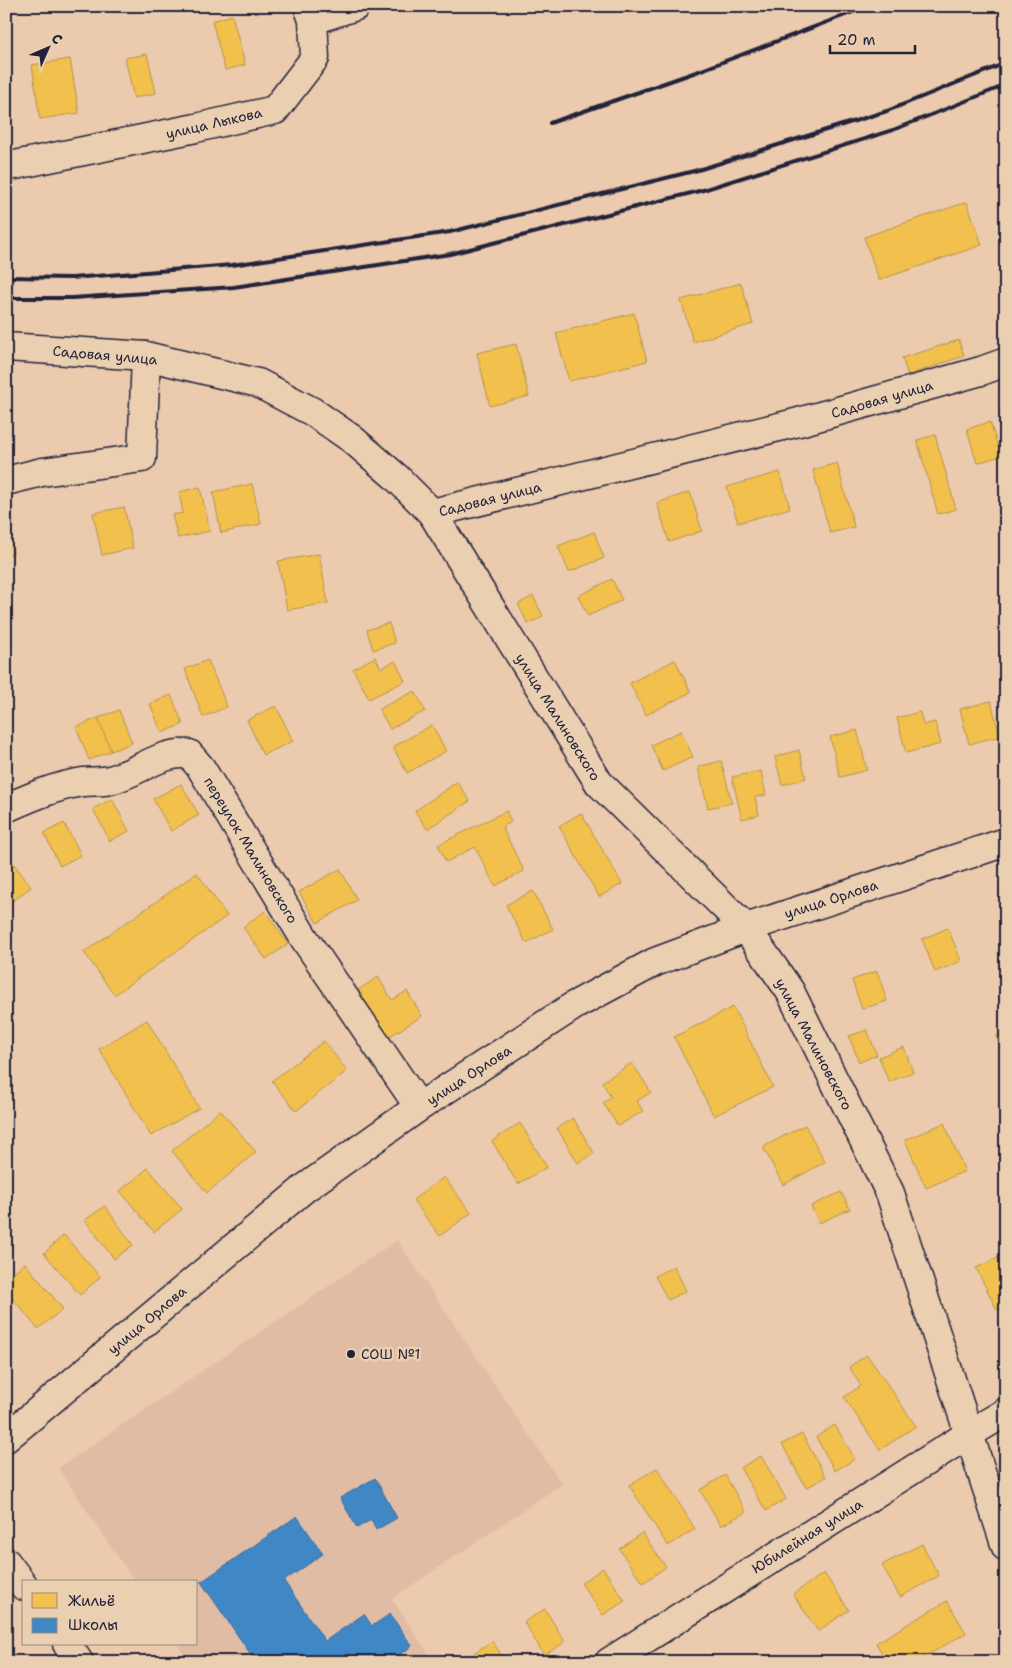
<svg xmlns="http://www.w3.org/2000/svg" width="1012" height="1668" font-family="'Shantell Sans',sans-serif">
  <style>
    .built { fill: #e1bca5 }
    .homes { fill: #f2c14e; stroke: #b49148 }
    .schools { fill: #3f88c5; stroke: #36699c }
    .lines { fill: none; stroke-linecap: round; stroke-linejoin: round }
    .minor-casing { stroke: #22223b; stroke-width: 31 }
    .minor { stroke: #eacfb1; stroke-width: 28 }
    .rail { stroke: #22223b; stroke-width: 4 }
    .poi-dot { fill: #22223b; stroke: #eacfb1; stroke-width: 2 }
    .labels { text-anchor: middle; stroke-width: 5; stroke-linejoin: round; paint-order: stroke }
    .street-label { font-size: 14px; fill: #22223b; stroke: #eacfb1 }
    .poi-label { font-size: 14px; fill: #22223b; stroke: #eacfb1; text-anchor: start }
  </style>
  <rect width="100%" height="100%" fill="#ebcaae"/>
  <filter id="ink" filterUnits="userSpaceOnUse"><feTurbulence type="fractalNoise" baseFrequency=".02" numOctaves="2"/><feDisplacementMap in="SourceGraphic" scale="10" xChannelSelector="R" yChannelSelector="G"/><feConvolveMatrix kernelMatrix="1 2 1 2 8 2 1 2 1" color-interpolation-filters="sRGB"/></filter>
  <g filter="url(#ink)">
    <path class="built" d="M397 1240 562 1484 392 1599 434 1662H189L177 1644H196V1582H135L58 1468Z"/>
    <g class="homes">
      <path d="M232 15 245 65 225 70 212 21Z"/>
      <path d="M147 54 156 93 134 98 125 58Z"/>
      <path d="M70 59 79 113 40 119 32 65Z"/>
      <path d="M967 202 982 245 879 280 864 237Z"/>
      <path d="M741 283 753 324 693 342 681 300Z"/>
      <path d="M634 313 647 361 569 381 556 333Z"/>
      <path d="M959 340 964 356 908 375 902 358Z"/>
      <path d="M516 344 529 396 490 406 477 353Z"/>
      <path d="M990 422 1001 456 977 463 967 429Z"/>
      <path d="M935 435 956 509 938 514 917 440Z"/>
      <path d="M837 463 854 527 830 533 813 470Z"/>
      <path d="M780 472 790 508 738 523 727 487Z"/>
      <path d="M252 484 261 524 221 533 213 492Z"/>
      <path d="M200 487 210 531 178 538 172 515 183 513 179 492Z"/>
      <path d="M690 492 702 531 669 542 657 503Z"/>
      <path d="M124 507 133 548 102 555 93 513Z"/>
      <path d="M6 522H9L13 554 6 555Z"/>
      <path d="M594 532 604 558 569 572 558 546Z"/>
      <path d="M319 554 328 603 287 610 278 561Z"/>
      <path d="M612 579 622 600 588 616 578 596Z"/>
      <path d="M533 596 543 616 528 624 518 604Z"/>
      <path d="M389 623 395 643 373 650 367 630Z"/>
      <path d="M375 657 381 668 395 661 405 681 369 699 353 669Z"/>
      <path d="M208 660 227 707 203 717 185 669Z"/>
      <path d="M675 660 691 692 646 715 630 683Z"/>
      <path d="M415 691 425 711 390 729 379 709Z"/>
      <path d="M171 695 183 724 162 733 150 704Z"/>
      <path d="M991 701 1000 736 969 744 960 709Z"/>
      <path d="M276 706 293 741 263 755 247 720Z"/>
      <path d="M119 710 132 743 111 751 98 718Z"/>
      <path d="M920 712 923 725 935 722 941 744 906 753 897 718Z"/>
      <path d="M98 718 111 751 89 760 76 727Z"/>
      <path d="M432 725 446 751 407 773 393 747Z"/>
      <path d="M857 730 867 770 840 777 830 737Z"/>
      <path d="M681 731 693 757 663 771 651 745Z"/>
      <path d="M799 750 806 778 782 785 775 757Z"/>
      <path d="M721 761 732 803 708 808 698 767Z"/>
      <path d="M761 771 766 795 755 797 759 815 742 819 732 777Z"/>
      <path d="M457 782 470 801 427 829 415 811Z"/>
      <path d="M181 784 199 815 171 831 153 799Z"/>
      <path d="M112 799 129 831 110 841 93 809Z"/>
      <path d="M506 811 511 822 502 827 524 871 495 886 475 847 446 862 438 845Z"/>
      <path d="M581 813 622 884 599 897 559 826Z"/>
      <path d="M64 823 81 855 60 866 44 833Z"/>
      <path d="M6 853 31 887 6 906Z"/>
      <path d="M340 869 357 900 317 923 299 892Z"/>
      <path d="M197 873 227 916 114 995 84 952Z"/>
      <path d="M533 891 553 929 526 943 506 905Z"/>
      <path d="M265 911 288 944 266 959 243 927Z"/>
      <path d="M948 928 961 961 935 972 922 939Z"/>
      <path d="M877 971 887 1001 862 1009 852 980Z"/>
      <path d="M378 977 392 1000 407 991 422 1016 387 1038 358 990Z"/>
      <path d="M733 1007 773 1087 714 1116 674 1037Z"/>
      <path d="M147 1020 199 1108 151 1136 99 1049Z"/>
      <path d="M867 1030 877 1055 859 1062 849 1036Z"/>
      <path d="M1006 1033V1062L996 1036Z"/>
      <path d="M324 1041 347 1071 296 1111 272 1081Z"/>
      <path d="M904 1047 913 1072 889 1082 879 1057Z"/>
      <path d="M632 1063 651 1092 637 1101 643 1111 618 1126 603 1103 611 1097 602 1082Z"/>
      <path d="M220 1110 256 1152 207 1193 172 1151Z"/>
      <path d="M573 1118 594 1153 578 1163 557 1128Z"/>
      <path d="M520 1123 547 1167 518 1184 492 1141Z"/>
      <path d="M944 1123 965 1171 926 1188 905 1140Z"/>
      <path d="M805 1125 825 1162 783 1185 763 1147Z"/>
      <path d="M148 1168 182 1209 154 1232 120 1191Z"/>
      <path d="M444 1177 471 1213 440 1236 413 1200Z"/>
      <path d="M841 1192 850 1209 819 1223 811 1206Z"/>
      <path d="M105 1206 133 1245 114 1259 85 1220Z"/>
      <path d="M64 1235 100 1277 80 1295 44 1253Z"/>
      <path d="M1006 1254V1306L997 1310 976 1268Z"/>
      <path d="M25 1263 63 1309 38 1329 6 1290V1278Z"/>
      <path d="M674 1266 686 1291 668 1300 655 1276Z"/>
      <path d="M867 1355 916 1426 880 1450 844 1397 861 1386 849 1367Z"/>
      <path d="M835 1425 855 1459 835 1471 816 1437Z"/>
      <path d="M802 1434 826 1477 806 1488 782 1444Z"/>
      <path d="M761 1456 786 1499 766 1511 740 1468Z"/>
      <path d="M657 1468 695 1529 668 1546 629 1485Z"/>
      <path d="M725 1475 746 1512 721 1526 700 1490Z"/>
      <path d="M642 1533 666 1567 643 1583 619 1549Z"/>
      <path d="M922 1544 939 1576 900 1597 882 1565Z"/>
      <path d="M603 1568 625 1601 603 1615 581 1583Z"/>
      <path d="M824 1573 849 1610 818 1631 793 1594Z"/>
      <path d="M947 1601 966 1633 916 1662H887L876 1643Z"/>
      <path d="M545 1609 565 1642 544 1655 524 1622Z"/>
      <path d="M492 1641 506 1662H480L474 1653Z"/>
    </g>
    <g class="schools">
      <path d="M375 1478 397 1518 376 1530 371 1520 357 1528 340 1498Z"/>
      <path d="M297 1516 323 1554 284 1581 325 1641 364 1614 372 1626 390 1614 412 1646 389 1662H256L201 1582Z"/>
    </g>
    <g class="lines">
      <g class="minor-casing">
        <g id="minor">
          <path d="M313 20 356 6"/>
          <path d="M6 165H15L196 128 275 110 315 58 313 20 308 6"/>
          <path d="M6 347 146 356 258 383 313 412 352 439 396 477 432 513 599 783 746 928 790 991 890 1193 1006 1547"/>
          <path d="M6 481 42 472 142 458 146 356"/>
          <path d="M432 513 799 422 981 371 1006 362"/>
          <path d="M6 808C31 797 56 786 83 782 92 781 101 782 110 780 138 773 160 751 189 754L201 768 304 938 419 1107"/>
          <path d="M6 1438 305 1188 419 1107 575 1005 655 962 746 928 1006 842"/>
          <path d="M6 1562 24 1586"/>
          <path d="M67 1644 79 1662"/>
          <path d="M609 1662 969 1434 1006 1412"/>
        </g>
      </g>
      <use href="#minor" class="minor"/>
      <g class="rail">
        <path d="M550 123 699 71 869 6"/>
        <path d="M6 277 72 278 232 265 450 232 698 170 887 111 1006 63"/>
        <path d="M6 298H72L234 287 450 254 703 190 893 130 1006 85"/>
      </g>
    </g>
  </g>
  <circle class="poi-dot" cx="351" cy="1354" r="5"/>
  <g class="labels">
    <g class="street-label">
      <text transform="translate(214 123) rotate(-13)" y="5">улица Лыкова</text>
      <text transform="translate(105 355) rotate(5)" y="5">Садовая улица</text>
      <text transform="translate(882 399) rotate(-16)" y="5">Садовая улица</text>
      <text transform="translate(490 499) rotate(-14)" y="5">Садовая улица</text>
      <text transform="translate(558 717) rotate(58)" y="5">улица Малиновского</text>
      <text transform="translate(251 850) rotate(59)" y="5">переулок Малиновского</text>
      <text transform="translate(831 899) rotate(-18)" y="5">улица Орлова</text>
      <text transform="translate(814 1044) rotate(62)" y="5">улица Малиновского</text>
      <text transform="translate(469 1075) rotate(-33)" y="5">улица Орлова</text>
      <text transform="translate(147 1320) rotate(-40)" y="5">улица Орлова</text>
      <text transform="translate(807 1536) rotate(-32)" y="5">Юбилейная улица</text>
    </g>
    <g class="poi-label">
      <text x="361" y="1359">СОШ №1</text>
    </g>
  </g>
  <rect width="1012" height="1668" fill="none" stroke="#eacfb1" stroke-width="25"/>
  <rect x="12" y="12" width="987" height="1643" fill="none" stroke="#22223b" stroke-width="2" filter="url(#ink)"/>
  <rect x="22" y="1580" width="175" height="65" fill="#eacfb1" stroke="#9a8a82"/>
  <rect x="32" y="1593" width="25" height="15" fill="#f2c14e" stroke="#9a8a82"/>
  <text x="68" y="1606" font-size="15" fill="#22223b">Жильё</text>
  <rect x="32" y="1618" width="25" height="15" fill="#3f88c5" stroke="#9a8a82"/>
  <text x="68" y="1630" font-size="15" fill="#22223b">Школы</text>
  <g transform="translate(48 48) rotate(45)" stroke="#eacfb1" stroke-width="4" paint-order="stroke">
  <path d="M0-4L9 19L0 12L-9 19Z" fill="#22223b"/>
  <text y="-8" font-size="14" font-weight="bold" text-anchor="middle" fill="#22223b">С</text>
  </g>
  <path d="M830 45v8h85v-8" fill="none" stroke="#22223b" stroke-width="2.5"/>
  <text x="837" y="45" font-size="15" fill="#22223b" stroke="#eacfb1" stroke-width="4" paint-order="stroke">20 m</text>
</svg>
